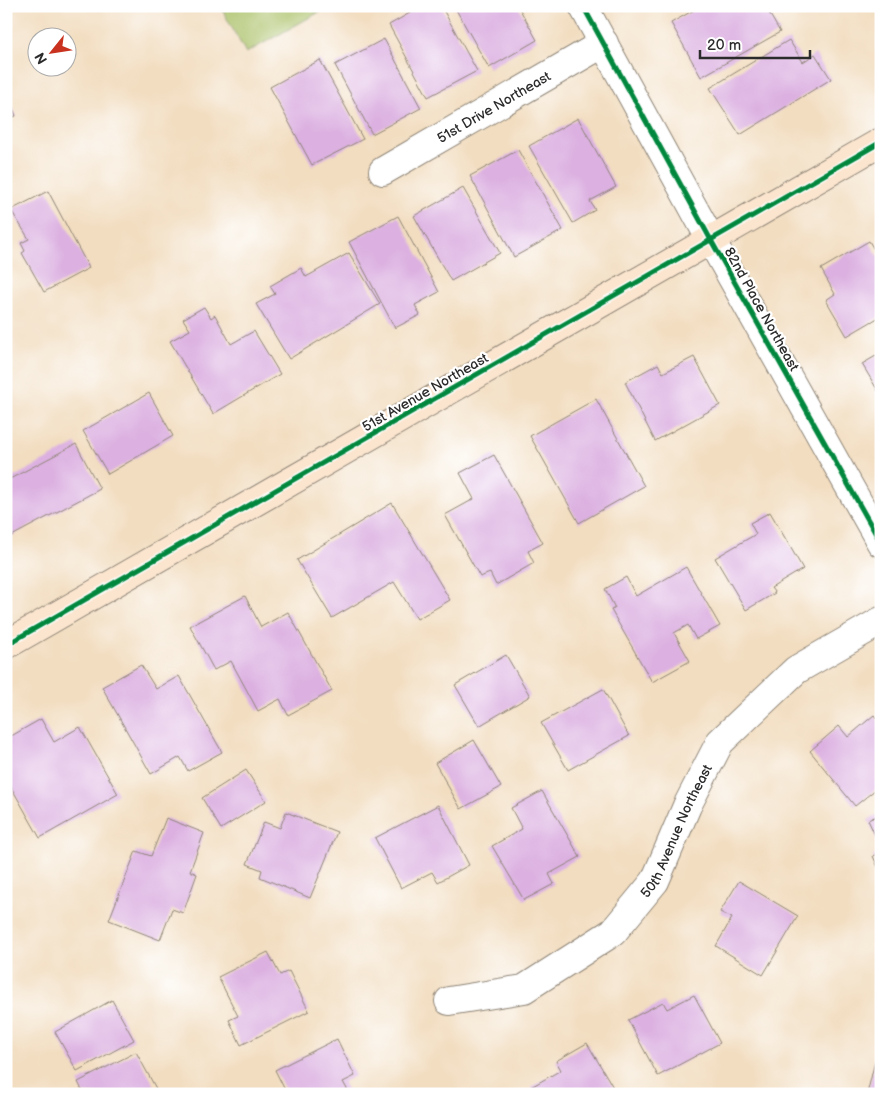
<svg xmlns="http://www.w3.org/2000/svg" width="887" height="1100" font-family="'Balsamiq Sans',sans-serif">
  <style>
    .green { fill: #a8bf64; stroke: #6a7548 }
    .building { fill: #dcb1e1 }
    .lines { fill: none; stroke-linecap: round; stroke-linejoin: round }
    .street-casing { stroke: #8e8476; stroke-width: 30 }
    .secondary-casing { stroke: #8e8476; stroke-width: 30 }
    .street { stroke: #fff; stroke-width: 28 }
    .secondary { stroke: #fbe5cf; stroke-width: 28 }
    .cycleway-casing { stroke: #fff; stroke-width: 8 }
    .cycleway { stroke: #00873e; stroke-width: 5 }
    .labels { text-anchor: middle; stroke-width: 4.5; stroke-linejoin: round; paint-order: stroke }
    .street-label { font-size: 14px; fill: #2b2b2b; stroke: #fff }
  </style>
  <rect width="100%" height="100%" fill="#fff"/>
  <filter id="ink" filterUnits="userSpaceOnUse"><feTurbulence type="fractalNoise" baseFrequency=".02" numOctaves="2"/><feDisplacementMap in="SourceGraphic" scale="10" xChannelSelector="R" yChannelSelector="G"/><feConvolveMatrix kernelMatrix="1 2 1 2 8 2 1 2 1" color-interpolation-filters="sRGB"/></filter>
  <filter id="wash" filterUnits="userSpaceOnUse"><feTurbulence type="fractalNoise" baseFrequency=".0096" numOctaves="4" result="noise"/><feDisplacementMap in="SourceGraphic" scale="20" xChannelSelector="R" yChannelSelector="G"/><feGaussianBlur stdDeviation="1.12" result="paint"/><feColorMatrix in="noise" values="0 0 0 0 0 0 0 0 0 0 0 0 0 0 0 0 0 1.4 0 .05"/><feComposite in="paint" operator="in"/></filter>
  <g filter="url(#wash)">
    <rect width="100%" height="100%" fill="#f2ddc0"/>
    <path class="green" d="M220 6H330L246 53Z"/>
    <g id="blocks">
      <g class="building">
        <path d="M422 6H441L477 71 428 97 389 25Z"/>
        <path d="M454 6H518L537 40 489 68Z"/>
        <path d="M701 6H765L780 32 701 77 671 23Z"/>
        <path d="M384 39 421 108 372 134 335 65Z"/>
        <path d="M789 40 803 62 815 54 831 79 740 135 710 88Z"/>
        <path d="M320 60 363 139 312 165 270 87Z"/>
        <path d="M6 91 16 116 6 120Z"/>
        <path d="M578 118 616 187 590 201 595 210 573 223 529 146Z"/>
        <path d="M518 150 563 230 514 257 470 176Z"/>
        <path d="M463 188 500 253 451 281 414 216Z"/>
        <path d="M48 191 89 268 44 292 22 253 25 251 21 243 29 239 11 210Z"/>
        <path d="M398 216 439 292 415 305 420 315 395 328 349 242Z"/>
        <path d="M869 241 881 261V316L847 336 826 300 835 294 821 269Z"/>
        <path d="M349 253 380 304 289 359 256 304 275 294 270 286 301 268 306 277Z"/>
        <path d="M204 307 211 318 215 315 231 344 254 331 280 374 213 414 170 341 190 330 183 319Z"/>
        <path d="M881 353V396L862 364Z"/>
        <path d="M694 357 720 405 655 441 625 382 658 364 663 373Z"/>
        <path d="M149 393 173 436 108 474 83 431Z"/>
        <path d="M596 399 644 486 579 523 530 436Z"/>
        <path d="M76 444 100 489 6 539V481Z"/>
        <path d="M494 455 543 543 528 551 534 563 496 585 490 573 480 577 445 515 474 499 460 473Z"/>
        <path d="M392 503 450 600 417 619 394 582 332 618 297 560Z"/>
        <path d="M770 512 803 569 771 588 775 593 746 610 715 558 756 534 750 523Z"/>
        <path d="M686 567 720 626 696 639 688 625 674 633 690 661 652 682 611 610 615 608 605 589 626 577 636 596Z"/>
        <path d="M245 596 261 627 288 612 332 691 288 715 280 699 258 711 231 661 214 670 190 626Z"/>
        <path d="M506 655 530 696 479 726 455 685Z"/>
        <path d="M141 665 156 689 179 676 222 752 188 771 180 757 151 774 102 687Z"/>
        <path d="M603 689 629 736 568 770 541 723Z"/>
        <path d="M874 715 881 724V785L855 806 810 751 839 726 848 737Z"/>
        <path d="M41 719 54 742 80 727 118 794 40 838 6 778V739Z"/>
        <path d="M474 740 501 787 461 809 435 763Z"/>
        <path d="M246 770 266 801 221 829 202 798Z"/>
        <path d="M542 791 580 857 549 874 554 884 524 900 492 846 522 829 511 808Z"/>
        <path d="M438 805 469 865 438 882 432 872 401 888 375 838Z"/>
        <path d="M286 812 337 832 310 898 260 877 262 870 247 864 264 822 280 828Z"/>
        <path d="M881 814V848L868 820Z"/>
        <path d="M166 818 204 833 190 871 197 874 183 913 172 909 160 940 109 920 136 851 151 856Z"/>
        <path d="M881 853V874L873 856Z"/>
        <path d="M739 881 798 916 763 975 716 946 732 918 720 912Z"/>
        <path d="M268 952 280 975 289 971 309 1011 241 1045 229 1020 238 1016 218 977Z"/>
        <path d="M694 995 720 1043 658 1076 628 1020 663 1002 667 1009Z"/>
        <path d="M112 1000 134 1040 77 1071 55 1032Z"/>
        <path d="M337 1039 355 1076 343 1082 350 1094H287L275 1070Z"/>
        <path d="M880 1041 881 1094H867Z"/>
        <path d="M587 1043 617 1094H535L531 1087 561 1070 556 1061Z"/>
        <path d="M136 1052 159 1094H84L78 1082Z"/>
      </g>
    </g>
  </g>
  <g filter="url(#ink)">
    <use href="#blocks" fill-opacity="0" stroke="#8e8476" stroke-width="1"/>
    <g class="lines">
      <g class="street-casing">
        <g id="street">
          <path d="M583 6 712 242 881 543"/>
          <path id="s1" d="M383 171 604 43"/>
          <path id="s2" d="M449 1001 524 989 613 932 655 881 687 806 720 742 796 670 881 621"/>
        </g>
      </g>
      <g class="secondary-casing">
        <path id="secondary" d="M6 645 881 142"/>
      </g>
      <use href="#street" class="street"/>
      <use href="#secondary" class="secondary"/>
      <g class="cycleway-casing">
        <g id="cycleway">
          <path d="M583 6 712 242 881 543"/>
          <path d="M6 645 881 142"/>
        </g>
      </g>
      <use href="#cycleway" class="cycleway"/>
    </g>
  </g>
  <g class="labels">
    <g class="street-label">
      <text dy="5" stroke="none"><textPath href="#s1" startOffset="128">51st Drive Northeast</textPath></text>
      <text transform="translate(762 309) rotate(61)" y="5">82nd Place Northeast</text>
      <text transform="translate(425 392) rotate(-30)" y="5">51st Avenue Northeast</text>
      <text dy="5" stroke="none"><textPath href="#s2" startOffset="302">50th Avenue Northeast</textPath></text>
    </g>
  </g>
  <rect width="887" height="1100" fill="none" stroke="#fff" stroke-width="25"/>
  <g transform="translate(52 52) rotate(240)"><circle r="24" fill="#ffffff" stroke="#aaaaaa"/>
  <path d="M0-4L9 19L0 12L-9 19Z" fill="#c8321e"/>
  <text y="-8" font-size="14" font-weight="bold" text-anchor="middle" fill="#2b2b2b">N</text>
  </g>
  <path d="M700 50v8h110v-8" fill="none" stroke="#2b2b2b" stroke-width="2.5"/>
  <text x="707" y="50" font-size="15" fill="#2b2b2b" stroke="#ffffff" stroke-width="4" paint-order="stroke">20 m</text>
</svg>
